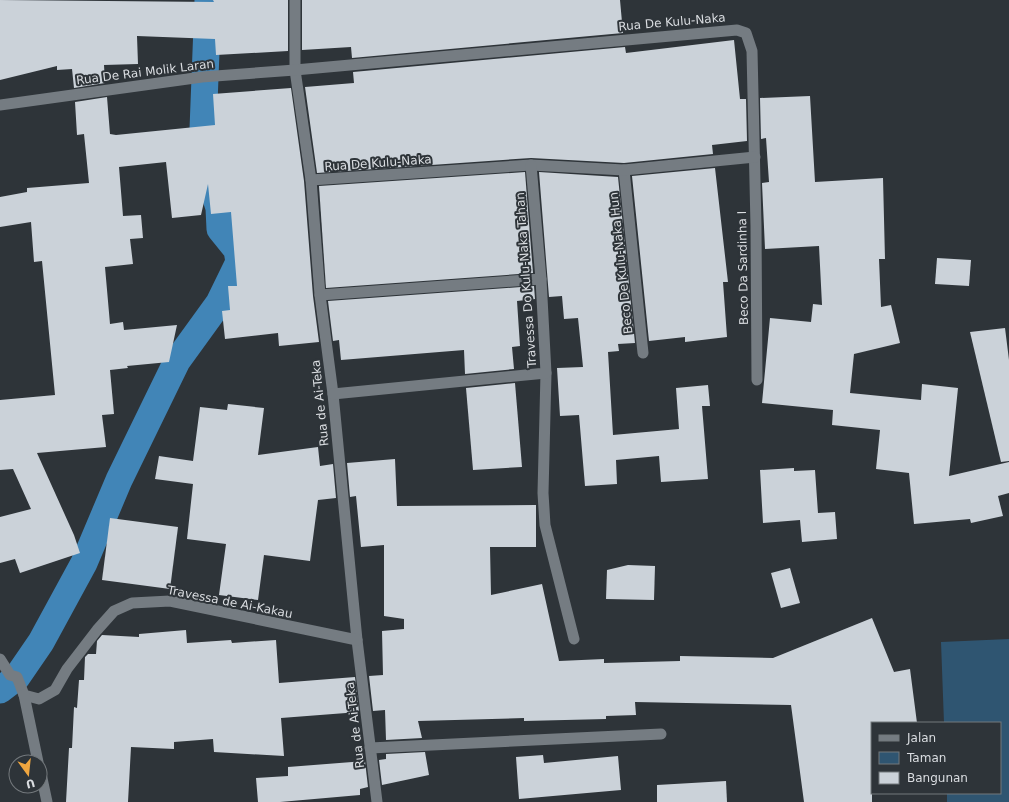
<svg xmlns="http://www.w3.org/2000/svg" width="1009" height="802" font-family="'DejaVu Sans',sans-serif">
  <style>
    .green { fill: #2f5571 }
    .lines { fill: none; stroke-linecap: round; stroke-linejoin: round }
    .canal { stroke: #4185b7; stroke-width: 27 }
    .building { fill: #cbd2d9 }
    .minor { stroke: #757c82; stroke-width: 11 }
    .labels { text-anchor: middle; stroke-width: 4; stroke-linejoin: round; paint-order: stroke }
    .street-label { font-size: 12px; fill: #dadde1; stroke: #2e3439 }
  </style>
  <rect width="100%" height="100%" fill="#2e3439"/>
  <path class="green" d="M1009 639V802H947V793H1000V723H944L941 642Z"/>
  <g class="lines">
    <path class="canal" d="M0 690 17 677 41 642 84 563 119 480 177 361 219 303 239 262 237 250 220 229 219 208 202 155 208 0"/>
  </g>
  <g class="building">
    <path d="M0 0 214 2 213 0H288V51L216 55 215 39 137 36 138 64 104 65 105 83 74 88 72 69 57 70V66L0 80Z"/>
    <path d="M302 0H620L623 33 352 58 351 47 302 50Z"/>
    <path d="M734 40 740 99H746L747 141 712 145 713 154 624 163 531 158 317 173 305 87 354 83 353 72 625 47 626 53Z"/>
    <path d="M291 88 304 181 313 296 319 342 279 346 278 333 225 339 222 311 230 310 228 286H237L231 212 211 214 208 184 201 215 172 218 166 162 119 167 123 216 141 215 143 238 130 239 133 264 105 267 110 324 123 322 124 330 177 325 169 362 127 366 128 368 110 370 114 414 102 415 106 447 37 453 74 535 80 553 20 573 15 559 0 563V517L31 509 13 469 0 470V400L55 395 42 261 34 262 31 222 0 227V197L27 192V188L89 183 84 134 77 135 75 102 107 97 110 134 116 135 215 125 213 94Z"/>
    <path d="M810 96 815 182 883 178 885 259H879L881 307 891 305 900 343 854 354 850 393 921 400 922 384 958 388 949 476 1009 462V493L998 496 1003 516 971 523 970 519 914 524 909 473 876 469 880 430 832 425 833 410 762 403 770 318 811 322 813 304 822 305 819 246 765 249 762 183 769 182 766 138 761 139 760 98Z"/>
    <path d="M715 168 728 282H723L727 337 685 342V337L649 341 632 176Z"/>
    <path d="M525 172 533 273 326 288 319 186Z"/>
    <path d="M539 172 618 177 635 343 618 344 619 351 608 352 613 435 679 429 676 388 708 385 710 406H702L708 479 661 482 659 456 616 460 617 484 585 486 579 415 560 416 557 368 583 367 578 318 564 319 562 296 549 297Z"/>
    <path d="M937 258 971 260 969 286 935 284Z"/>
    <path d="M534 286 535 299 517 301 520 346 512 347 514 369 465 374 464 350 341 360 339 340 333 341 328 301Z"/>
    <path d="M1005 328 1009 360V461L1001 462 970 332Z"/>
    <path d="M515 383 522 467 473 470 466 388Z"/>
    <path d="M228 404 264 408 258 455 318 447 320 466 333 464 336 498 318 500 310 561 264 555 258 600 219 595 226 544 187 539 193 484 155 479 159 456 193 461 200 407 227 410Z"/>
    <path d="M395 459 397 506 536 505V547H490L491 595 542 584 559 661 604 659V663L680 661V656L773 658 872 618 894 672 910 669 917 723H872V802H804L791 705 635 702 636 715 606 716V719L524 721V718L418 721 422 738 386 740 385 710 373 711 369 676 383 675 382 631 404 629V619L384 616V545L361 547 356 496 350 497 347 463Z"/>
    <path d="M794 468V471L815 470 818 513 835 512 837 539 802 542 800 520 763 523 760 470Z"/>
    <path d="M110 518 178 527 170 589 102 580Z"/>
    <path d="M628 565 655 566 654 600 606 599 607 570Z"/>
    <path d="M790 568 800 603 781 608 771 573Z"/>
    <path d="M186 630 187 643 231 640 232 643 276 640 279 683 355 677 359 712 281 718 284 756 214 752 213 739 174 742V749L131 747 128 802H66L69 748H72L74 707 77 708 79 680H84L85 657 88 654H96L97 641 102 635 139 637V634Z"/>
    <path d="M425 752 429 775 382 785 379 760 386 759V754Z"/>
    <path d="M543 755 544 763 618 756 621 790 519 799 516 757Z"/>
    <path d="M365 761 368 787 360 789V795L280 802H258L256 778 288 776V767Z"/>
    <path d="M726 781 727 802H657V785Z"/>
  </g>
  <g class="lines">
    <g class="minor">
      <path d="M295 0V70L311 180 320 295 333 394 357 640 377 802"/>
      <path d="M0 105 202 77 295 70 737 30 746 33 752 51 756 226 757 380"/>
      <path d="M624 170 643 353"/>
      <path d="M311 180 531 165 624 170 755 157"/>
      <path d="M320 295 541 279"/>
      <path d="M546 373 543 493 545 525 574 639"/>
      <path d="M333 394 546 373 541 279 531 165"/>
      <path d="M0 659 10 675 17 677 24 695 39 699 55 690 67 669 97 630 114 611 132 603 170 601 357 640"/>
      <path d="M24 695 38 762"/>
      <path d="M370 748 661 734"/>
      <path d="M40 769 47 802"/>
    </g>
  </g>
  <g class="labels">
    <g class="street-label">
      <text transform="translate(672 22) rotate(-5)" y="4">Rua De Kulu-Naka</text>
      <text transform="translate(145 72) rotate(-7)" y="4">Rua De Rai Molik Laran</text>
      <text transform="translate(378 163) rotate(-4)" y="4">Rua De Kulu-Naka</text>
      <text transform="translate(621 263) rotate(-96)" y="4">Beco De Kulu-Naka Hun</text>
      <text transform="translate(743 268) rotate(-91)" y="4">Beco Da Sardinha I</text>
      <text transform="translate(526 280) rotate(-94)" y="4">Travessa Do Kulu-Naka Tahan</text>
      <text transform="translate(320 403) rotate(-96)" y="4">Rua de Ai-Teka</text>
      <text transform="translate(230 602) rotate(11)" y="4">Travessa de Ai-Kakau</text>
      <text transform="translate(355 725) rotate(-97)" y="4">Rua de Ai-Teka</text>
    </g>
  </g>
  <rect x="871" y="722" width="130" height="72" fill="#2e3439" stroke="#73787c"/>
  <rect x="879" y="735" width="20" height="6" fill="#757c82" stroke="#73787c"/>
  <text x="907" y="742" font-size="12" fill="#dadde1">Jalan</text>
  <rect x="879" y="752" width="20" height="12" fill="#2f5571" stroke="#73787c"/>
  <text x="907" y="762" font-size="12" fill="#dadde1">Taman</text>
  <rect x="879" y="772" width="20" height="12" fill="#cbd2d9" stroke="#73787c"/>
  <text x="907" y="782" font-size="12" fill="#dadde1">Bangunan</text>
  <g transform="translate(28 774) rotate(165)"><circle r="19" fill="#2e3439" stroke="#73787c"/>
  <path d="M0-3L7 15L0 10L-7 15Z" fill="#f0a63f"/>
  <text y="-6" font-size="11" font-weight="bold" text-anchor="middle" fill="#dadde1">U</text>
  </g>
</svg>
